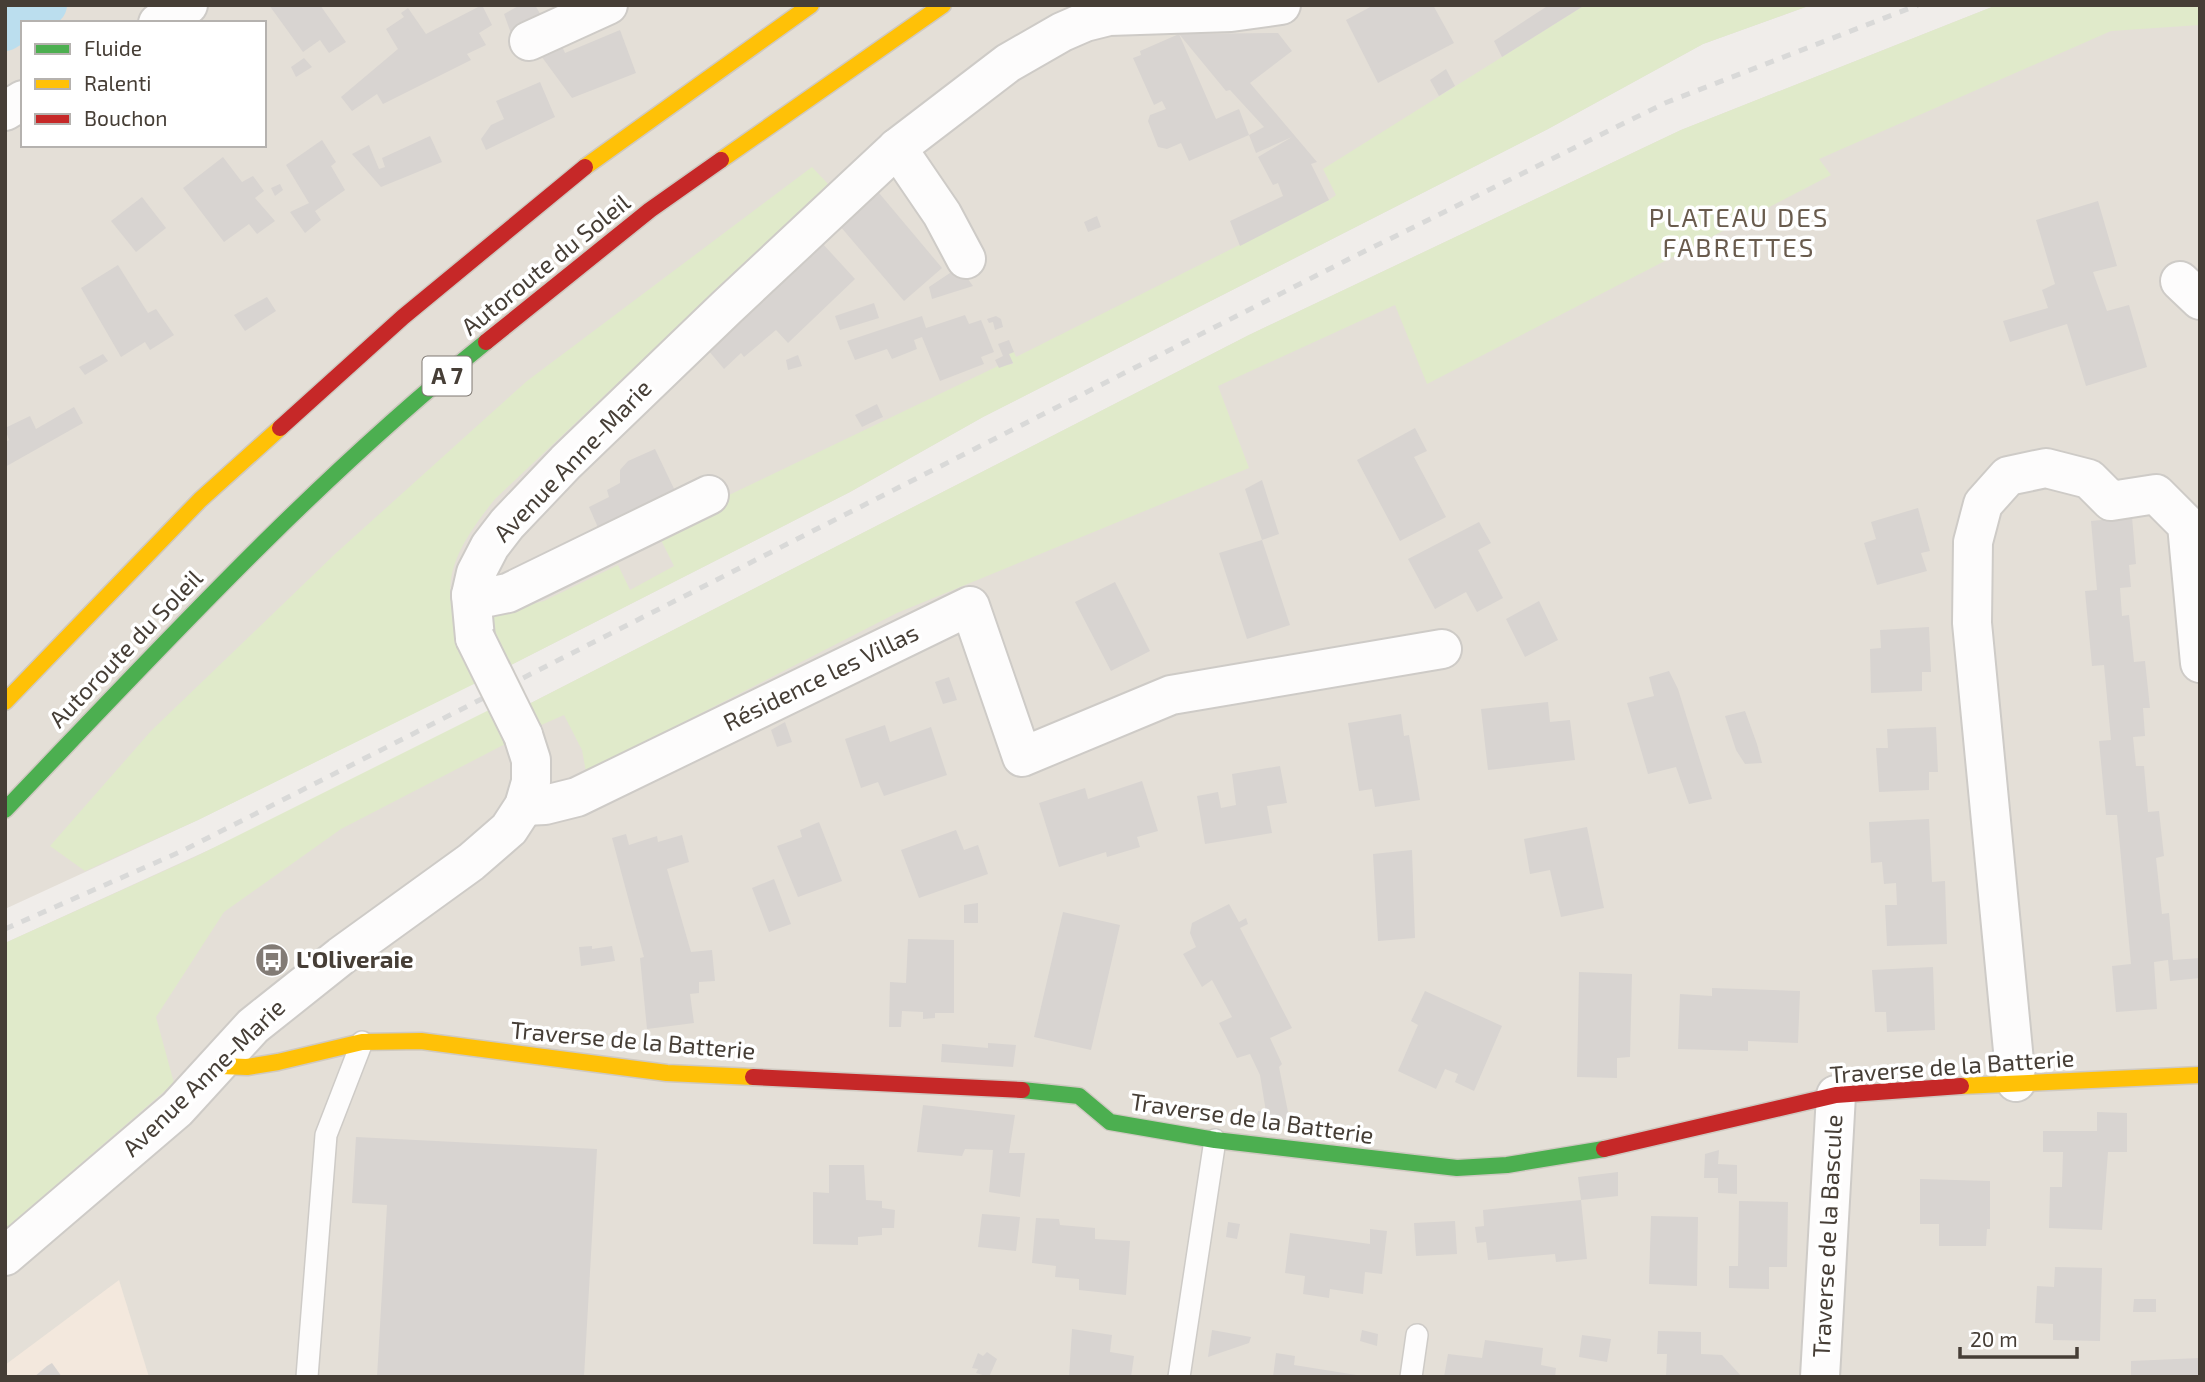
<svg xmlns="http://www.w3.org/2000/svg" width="2205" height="1382" font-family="'Exo 2',sans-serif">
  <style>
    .residential { fill: #e4dfd7; fill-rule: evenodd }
    .commercial { fill: #f3e8dd }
    .green { fill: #e0eaca }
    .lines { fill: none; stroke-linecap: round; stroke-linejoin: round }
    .canal { stroke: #bbdeee; stroke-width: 40 }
    .building { fill: #d8d4d1 }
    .lane-casing { stroke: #cecbc7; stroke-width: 24 }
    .street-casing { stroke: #cecbc7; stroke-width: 42 }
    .fast-casing { stroke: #cfc9c1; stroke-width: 19 }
    .slow-casing { stroke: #cfc9c1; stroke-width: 19 }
    .jam-casing { stroke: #cfc9c1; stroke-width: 19 }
    .lane { stroke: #fdfcfc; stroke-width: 21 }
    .street { stroke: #fdfcfc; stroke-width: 38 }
    .fast { stroke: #4caf50; stroke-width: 16 }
    .slow { stroke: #ffc107; stroke-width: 16 }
    .jam { stroke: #c62828; stroke-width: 16 }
    .rail { stroke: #d9d9d8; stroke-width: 5; stroke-dasharray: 9 9; stroke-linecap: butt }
    .street-bridge-casing { stroke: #cecbc7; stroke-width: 42; stroke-linecap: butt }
    .street-bridge { stroke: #fdfcfc; stroke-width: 38 }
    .labels { text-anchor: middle; stroke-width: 7; stroke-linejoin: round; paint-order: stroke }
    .shield { fill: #fff; stroke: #7e7872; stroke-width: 2 }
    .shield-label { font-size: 23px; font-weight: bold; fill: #463e36 }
    .street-label { font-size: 24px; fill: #463e36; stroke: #fff }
    .poi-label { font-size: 24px; font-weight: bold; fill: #463e36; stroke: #fff; text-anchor: start }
    .neighbourhood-label { font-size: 26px; letter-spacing: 2px; fill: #695b4d; stroke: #fff }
  </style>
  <rect width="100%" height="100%" fill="#f0edea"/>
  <g class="residential">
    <path d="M5 5H1811L1703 44 1548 129 983 417 850 492 509 666 198 820 5 909ZM23 23H264V145H23Z"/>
    <path d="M1997 5H2200V1377H5V943L527 705 1249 335 1681 130Z"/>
  </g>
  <path class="commercial" d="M119 1280 149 1377H5V1365Z"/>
  <g class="green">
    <path d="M1585 5H1811L1703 44 1548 129 983 417 850 492 509 666 492 630 493 618 507 610 544 601 618 565 630 590 674 566 656 530 998 366 1013 364 1009 354 1014 352 1016 357 1329 200 1336 195 1323 169Z"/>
    <path d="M1997 5H2200V25L2111 31 1819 159 1831 175 1427 384 1395 305 1218 386 1249 468 897 613 586 772 582 750 564 715 539 726 527 705 1249 335 1681 130Z"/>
    <path d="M812 167 828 184 495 499C435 574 441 598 480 681L198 820 85 871 50 846 151 731 335 554 527 381Z"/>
    <path d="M493 708 511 741 341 829 224 912 156 1017 174 1083 5 1229V943L193 858Z"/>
  </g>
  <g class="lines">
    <path class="canal" d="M5 31 47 5"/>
  </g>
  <g class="building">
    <path d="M269 5H320L346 42 329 53 320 40 303 52Z"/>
    <path d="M482 5 492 25 479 33 486 45 467 54 471 60 383 104 377 94 352 111 341 97 398 49 386 29 404 17 401 13 408 8 426 34Z"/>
    <path d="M520 5H535L546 24 513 39 504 14Z"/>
    <path d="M1374 5H1433L1454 43 1378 83 1346 20Z"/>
    <path d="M1549 5H1585L1502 57 1494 41Z"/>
    <path d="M620 30 636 73 572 98 536 49 558 37 565 53Z"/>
    <path d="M1278 33 1292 51 1250 83 1317 162 1311 164 1329 200 1240 246 1230 221 1283 196 1278 183 1273 185 1258 157 1292 137 1256 153 1249 135 1264 127 1230 90 1226 91 1179 34 1216 119 1239 109 1249 135 1189 161 1181 143 1167 149 1158 147 1148 121 1150 115 1166 109 1162 101 1154 105 1133 58 1141 55 1140 51 1179 34Z"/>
    <path d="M304 58 312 67 296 77 291 67Z"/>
    <path d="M1446 69 1455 86 1439 96 1430 80Z"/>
    <path d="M540 82 555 117 486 150 481 139 491 125 504 119 496 101Z"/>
    <path d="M430 136 442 162 381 187 352 154 369 145 379 169 385 167 382 158Z"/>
    <path d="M322 140 336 162 331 166 345 190 315 211 321 220 305 233 290 212 309 203 286 165Z"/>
    <path d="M223 157 242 182 253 176 264 191 255 198 275 221 257 234 249 224 224 242 183 188Z"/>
    <path d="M280 184 283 190 275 196 271 188Z"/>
    <path d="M879 193 942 268 904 301 840 226Z"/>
    <path d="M142 197 166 228 136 252 111 221Z"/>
    <path d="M2098 201 2117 266 2093 272 2107 311 2129 305 2147 367 2086 386 2067 324 2010 342 2003 321 2048 308 2042 290 2055 284 2036 220Z"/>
    <path d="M1097 216 1101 227 1088 232 1084 222Z"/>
    <path d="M822 243 855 279 788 343 776 330 744 357 741 353 724 369 708 350Z"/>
    <path d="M118 265 148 313 156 309 174 335 150 350 145 342 121 357 81 288Z"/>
    <path d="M959 267 973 286 932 299 929 287Z"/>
    <path d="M267 297 276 311 245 331 234 315Z"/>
    <path d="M874 303 879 318 840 330 835 316Z"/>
    <path d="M965 315 969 324 981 320 994 352 981 357 984 364 940 381 922 337 914 340 917 349 892 359 887 349 855 360 847 341 922 316 926 328Z"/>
    <path d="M996 316 1001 319 1003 327 995 330 993 322 989 323 987 319Z"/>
    <path d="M1009 340 1014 352 1009 354 1013 363 999 368 995 360 1003 356 998 344Z"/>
    <path d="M103 354 108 361 85 375 79 367Z"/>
    <path d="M798 355 802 366 788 370 786 360Z"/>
    <path d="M877 404 883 417 862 427 855 415Z"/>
    <path d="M74 407 83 423 5 467V442L9 440 5 428 30 416 36 429Z"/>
    <path d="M1415 428 1427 451 1414 457 1446 517 1400 541 1357 460Z"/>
    <path d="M655 449 677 495 600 532 589 507 609 497 607 490 620 483V470L628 461Z"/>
    <path d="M1262 480 1279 534 1262 540 1290 625 1247 639 1219 553 1262 540 1245 489Z"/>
    <path d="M1918 508 1930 551 1921 553 1927 571 1877 585 1864 543 1876 539 1871 522Z"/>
    <path d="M2132 517 2136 564 2129 565 2131 587 2120 588 2122 616 2129 615 2134 662 2145 661 2150 708H2143L2145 736 2133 737 2136 766H2144L2148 812 2159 811 2164 856 2156 858 2162 914 2169 913 2173 960 2200 958V978L2170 981 2168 960 2154 962 2157 1009 2116 1012 2112 966 2131 964 2117 815H2106L2099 741 2111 740 2104 665 2092 666 2085 591 2097 590 2091 521Z"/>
    <path d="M1479 522 1491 543 1478 550 1503 598 1477 612 1466 592 1435 609 1408 559Z"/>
    <path d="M1115 582 1150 651 1111 671 1075 602Z"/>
    <path d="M1539 601 1558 640 1525 657 1506 619Z"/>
    <path d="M1929 627 1931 672H1922V691L1871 693 1870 649 1881 648 1880 630Z"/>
    <path d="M1669 671 1678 689 1712 799 1689 804 1676 767 1648 774 1627 703 1654 696 1649 677Z"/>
    <path d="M949 677 957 700 943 704 935 682Z"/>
    <path d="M1548 702 1550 722 1570 720 1575 760 1488 770 1481 709Z"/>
    <path d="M1745 711 1757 744 1762 763 1745 764 1736 750 1725 716Z"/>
    <path d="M1401 714 1404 736 1409 735 1420 800 1375 807 1372 789 1359 791 1348 723Z"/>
    <path d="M785 722 792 742 777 747 771 730Z"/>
    <path d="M885 725 890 742 931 727 947 775 884 796 878 782 861 788 845 739Z"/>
    <path d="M1936 727 1938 772H1929V790L1879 792 1876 748H1888L1887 729Z"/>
    <path d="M1280 766 1287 803 1267 806 1272 833 1205 844 1197 796 1218 792 1221 808 1236 805 1232 774Z"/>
    <path d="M1142 781 1158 831 1137 837 1140 847 1107 857 1106 852 1059 867 1039 803 1085 788 1088 799Z"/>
    <path d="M1929 819 1932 882 1945 881 1947 944 1887 946 1885 905H1897L1896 883 1884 884 1882 862 1871 863 1869 822Z"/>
    <path d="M819 822 842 881 798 897 777 846 802 837 800 830Z"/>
    <path d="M1587 827 1604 908 1561 917 1550 870 1530 874 1524 839Z"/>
    <path d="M956 830 964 850 978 845 988 874 919 898 901 850Z"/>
    <path d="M626 834 629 845 657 836 658 842 682 835 689 862 667 869 691 952 712 950 715 981 699 982V993L690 994 694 1023 647 1029 640 958 644 957 612 838Z"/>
    <path d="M1412 850 1415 938 1378 941 1373 854Z"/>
    <path d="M774 879 791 924 769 932 752 888Z"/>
    <path d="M978 903V923H964V905Z"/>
    <path d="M1229 904 1239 922 1246 918 1248 924 1240 928 1292 1028 1270 1038 1282 1064 1279 1067 1291 1127 1256 1123 1258 1111 1266 1112 1260 1075 1250 1054 1237 1058 1219 1023 1232 1017 1212 980 1202 987 1183 954 1196 947 1190 933 1192 923Z"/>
    <path d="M1063 912 1120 925 1091 1050 1034 1037Z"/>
    <path d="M908 939 954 940V1013H935V1018L923 1019V1012L902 1011 901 1027H889L890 982 906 983Z"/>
    <path d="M592 946V949L612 946 615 961 581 966 579 947Z"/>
    <path d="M1933 967 1935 1030 1887 1032 1886 1012H1875L1872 970Z"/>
    <path d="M1579 972 1632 974 1630 1057 1617 1058V1078L1577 1077Z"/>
    <path d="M1712 988 1800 991 1798 1043 1748 1041V1051L1678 1049 1680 994 1712 996Z"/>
    <path d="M1425 991 1502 1026 1474 1091 1455 1082 1458 1074 1445 1069 1436 1089 1398 1071 1418 1025 1411 1021Z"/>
    <path d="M988 1043 1016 1045 1013 1067 941 1062 942 1044 988 1048Z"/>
    <path d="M923 1105 1015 1115 1009 1153H1025L1020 1197 989 1192 993 1150 965 1149 962 1156 917 1152Z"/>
    <path d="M2097 1112 2127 1113V1152H2108L2102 1230 2049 1228 2050 1187H2062L2063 1152H2043V1131H2097Z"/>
    <path d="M356 1137 597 1149 584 1377H377L387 1205 352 1203Z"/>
    <path d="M1719 1150 1718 1164 1737 1165V1194L1718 1193V1178H1704L1705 1154Z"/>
    <path d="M829 1165H864L866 1200 882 1201V1208L895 1210 894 1228H882V1235L858 1237V1245L813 1244V1192L829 1193Z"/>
    <path d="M1618 1172V1196L1581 1200 1578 1177Z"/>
    <path d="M1920 1179 1990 1181V1229H1987L1986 1246H1939V1224H1920Z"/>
    <path d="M1581 1200 1587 1259 1556 1262 1555 1254 1488 1260 1486 1242 1477 1243 1475 1227 1484 1226 1483 1210Z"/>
    <path d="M1739 1201 1788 1202 1787 1267H1769V1289L1729 1288V1266H1738Z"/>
    <path d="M982 1214 1020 1217 1016 1251 978 1247Z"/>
    <path d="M1651 1216 1698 1217 1697 1286 1649 1284Z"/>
    <path d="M1036 1218 1059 1219 1060 1225 1095 1228V1239L1130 1241 1126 1295 1079 1290V1279L1055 1277 1056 1266 1032 1263Z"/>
    <path d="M1455 1221 1457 1254 1416 1256 1414 1223Z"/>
    <path d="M1228 1222 1240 1224 1237 1239 1226 1237Z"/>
    <path d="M1370 1229 1387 1231 1382 1274 1365 1272 1363 1294 1330 1289 1329 1298 1303 1294 1305 1276 1285 1273 1290 1233 1370 1244Z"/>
    <path d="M2055 1267 2102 1268 2100 1341 2053 1340V1324L2035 1323 2037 1286 2054 1287Z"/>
    <path d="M2134 1299H2156V1312H2133Z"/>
    <path d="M1072 1329 1112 1335 1110 1352 1134 1356 1131 1377H1069Z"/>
    <path d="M1212 1330 1251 1337 1249 1343 1208 1357Z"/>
    <path d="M1362 1330 1378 1334 1377 1346 1360 1341Z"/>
    <path d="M1658 1331 1701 1332V1354L1722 1355 1742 1377H1666L1667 1354H1657Z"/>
    <path d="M1582 1335 1611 1339 1607 1362 1579 1357Z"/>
    <path d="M1485 1340 1543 1348 1541 1365 1556 1368 1555 1377H1444L1448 1354 1482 1358Z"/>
    <path d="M987 1352 997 1359 989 1377 976 1373 978 1369 972 1368 978 1353 983 1356Z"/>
    <path d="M1276 1353 1295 1356 1294 1365 1369 1377H1273Z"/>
    <path d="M2200 1358V1377L2131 1376V1361Z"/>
    <path d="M52 1363 62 1377H34L47 1366Z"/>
  </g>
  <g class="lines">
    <g class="lane-casing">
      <g id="lane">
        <path d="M307 1377 326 1135 362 1042"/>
        <path d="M1179 1377 1215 1140"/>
        <path d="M1411 1377 1417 1335"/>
      </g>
    </g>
    <g class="street-casing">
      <g id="street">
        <path d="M158 23 188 5"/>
        <path d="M529 41 608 5"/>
        <path d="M5 111 23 100"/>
        <path d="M897 148 942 214 966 259"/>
        <path d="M2180 281 2200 300"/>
        <path d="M471 595 488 597 508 593 709 495"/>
        <path d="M475 638 471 595 476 573 490 546 507 524 566 462 726 308 897 148 1008 63 1062 32 1085 22 1109 16 1231 12 1281 5"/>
        <path d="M524 806 545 805 577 797 970 606 1022 757 1171 695 1442 649"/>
        <path d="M2016 1082 1972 623 1973 542 1983 504 2008 476 2046 468 2089 479 2111 501 2156 494 2187 525 2200 663"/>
        <path d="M5 1256 177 1109 253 1026 341 956 471 862 509 829 524 806 531 782V760L523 735"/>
        <path d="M1820 1377 1836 1095"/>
      </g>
    </g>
    <g class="fast-casing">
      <g id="fast">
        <path d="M5 810C160 648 311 483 486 342"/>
        <path d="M1022 1090 1079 1096 1110 1122 1215 1140 1457 1168 1507 1165 1604 1149"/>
      </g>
    </g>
    <g class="slow-casing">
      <g id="slow">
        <path d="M721 160 943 5"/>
        <path d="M585 167 811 5"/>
        <path d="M5 702 200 500 280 428"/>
        <path d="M220 1066 247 1067 278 1062 362 1042 421 1041 667 1073 753 1077"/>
        <path d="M1961 1086 2200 1075"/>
      </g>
    </g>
    <g class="jam-casing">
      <g id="jam">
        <path d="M486 342 650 210 721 160"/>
        <path d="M280 428 403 317 585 167"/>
        <path d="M753 1077 1022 1090"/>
        <path d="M1604 1149 1836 1095 1961 1086"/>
      </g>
    </g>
    <use href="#lane" class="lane"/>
    <use href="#street" class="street"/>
    <use href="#fast" class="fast"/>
    <use href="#slow" class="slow"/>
    <use href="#jam" class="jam"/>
    <path class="rail" d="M5 929 182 851 1347 260 1665 103 1918 5"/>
    <g class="street-bridge-casing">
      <path id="street-bridge" d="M475 638 523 735"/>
    </g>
    <use href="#street-bridge" class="street-bridge"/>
  </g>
  <defs>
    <g id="bus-disc" transform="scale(1.75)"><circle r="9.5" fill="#827b75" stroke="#fff"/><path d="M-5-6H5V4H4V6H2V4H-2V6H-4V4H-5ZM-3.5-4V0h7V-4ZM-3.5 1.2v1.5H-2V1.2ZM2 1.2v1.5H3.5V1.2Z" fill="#fff"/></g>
  </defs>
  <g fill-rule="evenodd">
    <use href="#bus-disc" x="272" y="960"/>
  </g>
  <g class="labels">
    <rect class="shield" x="422.5" y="356.5" width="49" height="39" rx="5"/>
    <g class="shield-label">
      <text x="447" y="384">A 7</text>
    </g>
    <g class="street-label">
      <text transform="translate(546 265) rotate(-39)" y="8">Autoroute du Soleil</text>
      <text transform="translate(573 461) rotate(-46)" y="8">Avenue Anne-Marie</text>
      <text transform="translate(126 649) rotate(-46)" y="8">Autoroute du Soleil</text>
      <text transform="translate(821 678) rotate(-26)" y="8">Résidence les Villas</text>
      <text transform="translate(633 1041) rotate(5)" y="8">Traverse de la Batterie</text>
      <text transform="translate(1952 1067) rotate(-4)" y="8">Traverse de la Batterie</text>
      <text transform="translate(204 1078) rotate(-44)" y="8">Avenue Anne-Marie</text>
      <text transform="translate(1252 1119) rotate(8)" y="8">Traverse de la Batterie</text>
      <text transform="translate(1828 1236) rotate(-87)" y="8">Traverse de la Bascule</text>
    </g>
    <g class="poi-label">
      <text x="296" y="968">L'Oliveraie</text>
    </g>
    <g class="neighbourhood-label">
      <text x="1739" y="227">PLATEAU DES<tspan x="1739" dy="30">FABRETTES</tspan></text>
    </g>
  </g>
  <rect width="2205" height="1382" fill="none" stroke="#463e36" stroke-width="14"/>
  <rect x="21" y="21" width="245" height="126" fill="#ffffff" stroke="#b5b2af" stroke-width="2"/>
  <rect x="35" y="44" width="35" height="10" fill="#4caf50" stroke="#b5b2af" stroke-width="2"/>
  <text x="84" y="56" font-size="21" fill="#463e36">Fluide</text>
  <rect x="35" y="79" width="35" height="10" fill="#ffc107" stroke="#b5b2af" stroke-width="2"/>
  <text x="84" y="91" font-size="21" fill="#463e36">Ralenti</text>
  <rect x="35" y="114" width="35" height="10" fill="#c62828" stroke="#b5b2af" stroke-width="2"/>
  <text x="84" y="126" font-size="21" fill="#463e36">Bouchon</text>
  <path d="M1960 1347v10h117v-10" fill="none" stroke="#463e36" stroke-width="3.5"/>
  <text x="1970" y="1347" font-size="21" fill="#463e36" stroke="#ffffff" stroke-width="5" paint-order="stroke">20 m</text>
</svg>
